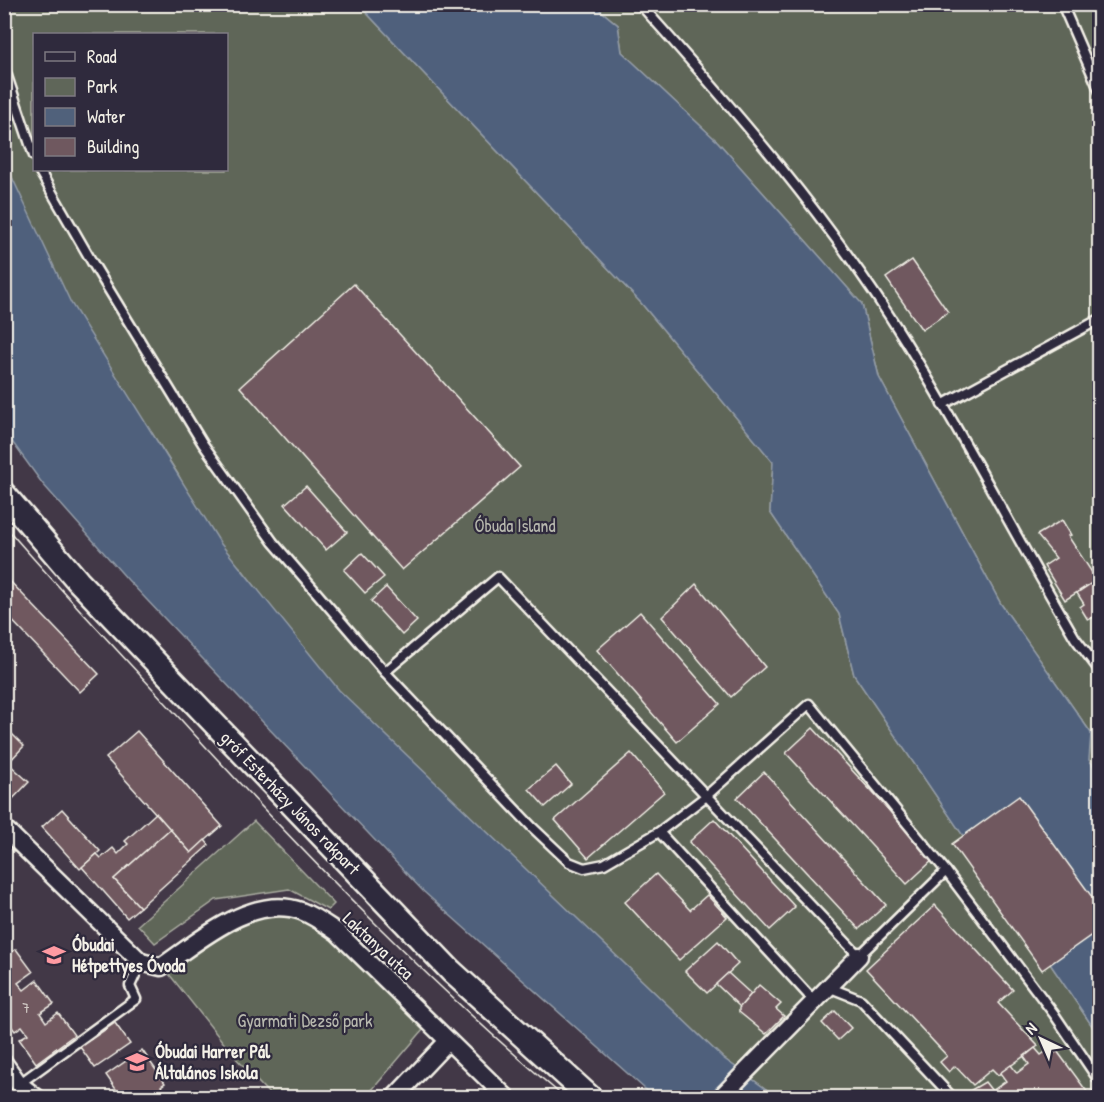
<svg xmlns="http://www.w3.org/2000/svg" width="1104" height="1102" font-family="'Patrick Hand',sans-serif">
  <style>
    .green { fill: #5f6659; stroke: #aaaca0; stroke-width: 1.5; fill-rule: evenodd }
    .water { fill: #50617b; stroke: #929ba7; stroke-width: 1.5 }
    .building { fill: #6f585f; stroke: #f4f1e8; stroke-width: 1.5 }
    .lines { fill: none; stroke-linecap: round; stroke-linejoin: round }
    .lane-casing { stroke: #f4f1e8; stroke-width: 13 }
    .street-casing { stroke: #f4f1e8; stroke-width: 21 }
    .secondary-casing { stroke: #f4f1e8; stroke-width: 27 }
    .lane { stroke: #2f2a3d; stroke-width: 8 }
    .street { stroke: #2f2a3d; stroke-width: 16 }
    .secondary { stroke: #2f2a3d; stroke-width: 22 }
    .tram { stroke: #f4f1e8; stroke-width: 1.5 }
    .labels { text-anchor: middle; stroke-width: 4.5; stroke-linejoin: round; paint-order: stroke }
    .number-label { font-size: 15px; fill: #d3cbc6 }
    .park-label { font-size: 18px; fill: #b8b9af; stroke: #2f2a3d }
    .street-label { font-size: 18px; fill: #f4f1e8; stroke: #2f2a3d }
    .poi-label { font-size: 18px; font-weight: bold; fill: #f4f1e8; stroke: #2f2a3d; text-anchor: start }
  </style>
  <rect width="100%" height="100%" fill="#423847"/>
  <filter id="ink" filterUnits="userSpaceOnUse"><feTurbulence type="fractalNoise" baseFrequency=".0167" numOctaves="2"/><feDisplacementMap in="SourceGraphic" scale="12" xChannelSelector="R" yChannelSelector="G"/><feConvolveMatrix kernelMatrix="1 2 1 2 8 2 1 2 1" color-interpolation-filters="sRGB"/></filter>
  <g filter="url(#ink)">
    <g class="green">
      <path d="M4 5H359L641 303 773 462 770 512 839 614 854 675 1099 1036V1097H777L723 1058 339 691 270 621 260 593 241 568 216 549 178 474 152 433 135 420 5 191ZM34 34H226V170H34Z"/>
      <path d="M594 5H1099V774L1089 760 1091 733 1001 604 879 377 862 304 718 142 622 52 618 25Z"/>
      <path d="M254 821 334 904 328 910 289 889 216 900 155 943 138 925Z"/>
      <path d="M283 914C331 923 388 995 423 1030L366 1097H272L234 1056 165 969C205 943 234 918 283 914Z"/>
    </g>
    <g class="water">
      <path d="M359 5H594L618 25 622 52 718 142 862 304 879 377 1001 604 1091 733 1089 760 1100 774 1099 1036 854 675 839 614 770 512 773 462 641 303Z"/>
      <path d="M4 160 71 303 221 544 339 690 723 1058 777 1097H654L424 892 128 580 42 483 5 432Z"/>
    </g>
    <g class="building">
      <path d="M912 260 948 312 922 330 886 278Z"/>
      <path d="M354 284 520 467 402 570 240 387Z"/>
      <path d="M306 486 347 532 326 550 285 504Z"/>
      <path d="M1062 520 1071 535 1068 536 1097 580 1065 600 1044 566 1056 558 1037 535Z"/>
      <path d="M362 553 384 577 365 593 344 570Z"/>
      <path d="M4 575 99 674 80 692 4 612Z"/>
      <path d="M1095 581 1100 588V614L1088 620 1080 607 1084 604 1077 593Z"/>
      <path d="M696 584 765 667 731 697 662 617Z"/>
      <path d="M386 587 417 621 402 635 371 601Z"/>
      <path d="M640 612 720 704 677 742 597 650Z"/>
      <path d="M813 728 934 859 907 884 786 753Z"/>
      <path d="M137 731 222 826 191 853 106 758Z"/>
      <path d="M10 732 24 746 8 763 29 782 4 808V738Z"/>
      <path d="M631 753 664 792 588 858 555 820Z"/>
      <path d="M556 766 571 784 545 807 529 789Z"/>
      <path d="M764 772 886 905 859 929 737 798Z"/>
      <path d="M1019 796 1100 908V929L1042 970 952 844Z"/>
      <path d="M62 809 100 851 80 869 42 827Z"/>
      <path d="M156 813 170 829 114 879 140 907 127 918 82 867 97 854 101 858 113 848 118 854 128 844 125 841Z"/>
      <path d="M714 819 795 907 770 930 689 842Z"/>
      <path d="M170 829 191 853 205 840 209 845 140 907 114 879Z"/>
      <path d="M656 874 690 910 707 895 727 917 679 960 625 902Z"/>
      <path d="M935 905 1013 990 998 1003 1038 1046 998 1075 992 1069 973 1085 955 1066 949 1072 940 1062 947 1056 866 969Z"/>
      <path d="M718 941 738 964 707 993 685 971Z"/>
      <path d="M4 948 9 954 16 949 33 972 18 983 24 990 37 980 54 1004 40 1013 46 1022 58 1013 74 1035 36 1063 19 1039 28 1034 22 1026 15 1031 4 1017Z"/>
      <path d="M728 973 751 994 740 1007 716 984Z"/>
      <path d="M759 985 781 1004 776 1009 784 1016 766 1034 739 1012V1008Z"/>
      <path d="M835 1011 851 1028 838 1040 822 1023Z"/>
      <path d="M115 1023 130 1044 95 1068 80 1047Z"/>
      <path d="M1035 1048 1041 1055 1051 1048 1055 1053 1057 1051 1088 1093 1081 1098H969L966 1093 985 1082 992 1091 1006 1081 1000 1073 1011 1065 1017 1073 1029 1064 1024 1057Z"/>
      <path d="M142 1050 165 1083 161 1086 167 1095 171 1092 175 1098H122L106 1075Z"/>
    </g>
    <g class="lines">
      <g class="lane-casing">
        <g id="lane">
          <path d="M640 4C735 110 829 218 904 339 964 436 1017 539 1075 638L1100 671"/>
          <path d="M1062 4 1100 92"/>
          <path d="M4 67 34 156"/>
          <path d="M39 170 92 262 203 444 273 542 385 672 532 827 569 862 584 868 604 864 659 832 705 797 809 704 946 871"/>
          <path d="M942 405 1100 319"/>
          <path d="M385 672 498 577 859 956 946 871 1054 1014 1100 1082"/>
          <path d="M659 832 814 1001"/>
          <path d="M828 987 861 1000 953 1098"/>
          <path d="M19 1084 136 999 130 986 141 962"/>
          <path d="M1092 1098 1100 1092"/>
        </g>
      </g>
      <g class="street-casing">
        <g id="street">
          <path d="M4 828 141 962 161 967C198 942 253 893 301 911 314 916 325 924 337 932L507 1098"/>
          <path d="M4 1063 19 1084 37 1098"/>
          <path d="M394 1098 448 1041"/>
          <path d="M720 1098 859 956"/>
        </g>
      </g>
      <g class="secondary-casing">
        <path id="secondary" d="M4 494 78 581 451 971 591 1098"/>
      </g>
      <use href="#lane" class="lane"/>
      <use href="#street" class="street"/>
      <use href="#secondary" class="secondary"/>
      <path class="tram" d="M4 525C65 596 130 663 193 733 311 861 432 986 565 1098"/>
    </g>
  </g>
  <defs>
    <g id="school-bare" transform="scale(1.8)"><path d="M0-5L7-2L0 1L-7-2ZM-4 1L0 2.5L4 1V4Q0 6-4 4Z" fill="#ff9aa2" stroke="#2f2a3d" stroke-width="2.5" paint-order="stroke"/></g>
  </defs>
  <g fill-rule="evenodd">
    <use href="#school-bare" x="54" y="955"/>
    <use href="#school-bare" x="137" y="1062"/>
  </g>
  <g class="labels">
    <g class="number-label">
      <text x="26" y="1013">7</text>
    </g>
    <g class="park-label">
      <text x="515" y="532">Óbuda Island</text>
      <text x="305" y="1027">Gyarmati Dezső park</text>
    </g>
    <g class="street-label">
      <text transform="translate(290 803) rotate(46)" y="6">gróf Esterházy János rakpart</text>
      <text transform="translate(378 946) rotate(43)" y="6">Laktanya utca</text>
    </g>
    <g class="poi-label">
      <text x="72" y="951">Óbudai<tspan x="72" dy="21">Hétpettyes Óvoda</tspan></text>
      <text x="155" y="1058">Óbudai Harrer Pál<tspan x="155" dy="21">Általános Iskola</tspan></text>
    </g>
  </g>
  <rect width="1104" height="1102" fill="none" stroke="#2f2a3d" stroke-width="24"/>
  <rect x="12" y="12" width="1080" height="1078" fill="none" stroke="#f4f1e8" stroke-width="2" filter="url(#ink)"/>
  <rect x="33" y="33" width="195" height="138" fill="#2f2a3d" stroke="#7e7a81" stroke-width="1.5"/>
  <rect x="45" y="52" width="30" height="9" fill="#2f2a3d" stroke="#7e7a81" stroke-width="1.5"/>
  <text x="87" y="63" font-size="18" fill="#f4f1e8">Road</text>
  <rect x="45" y="78" width="30" height="18" fill="#5f6659" stroke="#7e7a81" stroke-width="1.5"/>
  <text x="87" y="93" font-size="18" fill="#f4f1e8">Park</text>
  <rect x="45" y="108" width="30" height="18" fill="#50617b" stroke="#7e7a81" stroke-width="1.5"/>
  <text x="87" y="123" font-size="18" fill="#f4f1e8">Water</text>
  <rect x="45" y="138" width="30" height="18" fill="#6f585f" stroke="#7e7a81" stroke-width="1.5"/>
  <text x="87" y="153" font-size="18" fill="#f4f1e8">Building</text>
  <g transform="translate(1041 1039) rotate(316)" stroke="#2f2a3d" stroke-width="4.5" paint-order="stroke">
  <path d="M0-4.5L10 22L0 15L-10 22Z" fill="#f4f1e8"/>
  <text y="-9" font-size="16" font-weight="bold" text-anchor="middle" fill="#f4f1e8">N</text>
  </g>
</svg>
